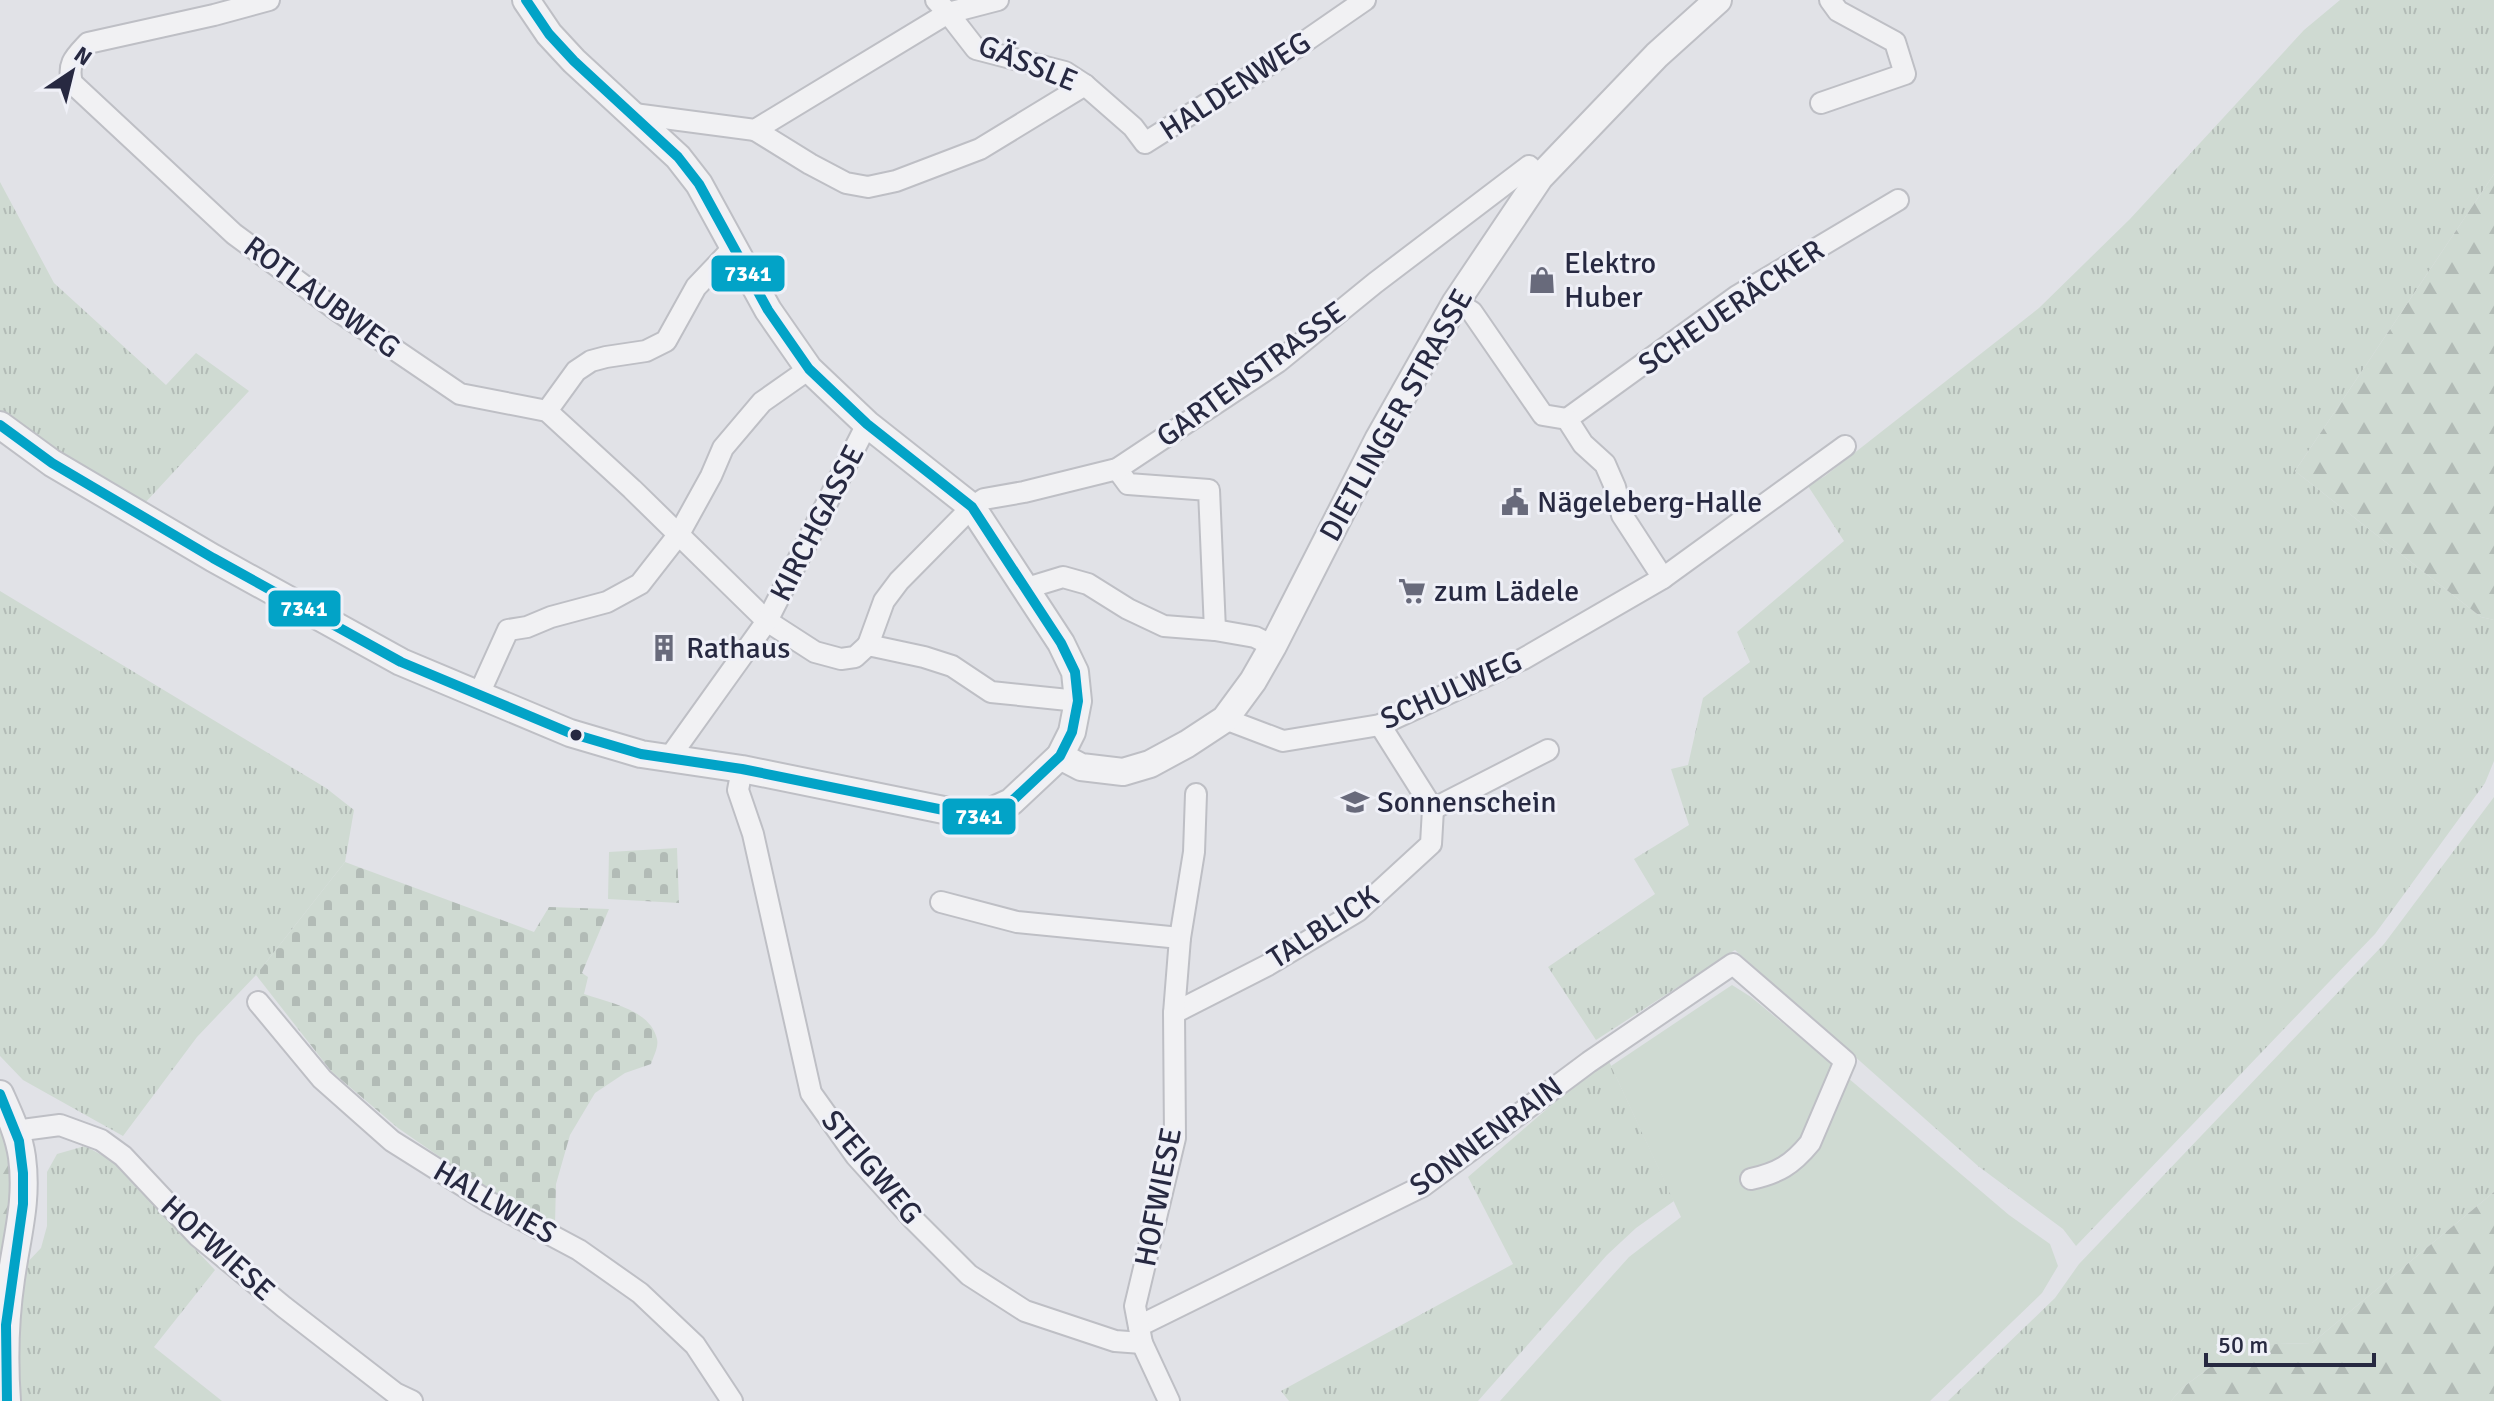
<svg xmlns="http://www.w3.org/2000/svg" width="2494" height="1401" font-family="Signika,sans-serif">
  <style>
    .grass { fill: url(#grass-tufts) }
    .forest { fill: url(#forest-firs) }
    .cemetery { fill: url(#cemetery-stones) }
    .pitch { fill: #cfdad2 }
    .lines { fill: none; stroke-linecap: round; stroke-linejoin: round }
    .minor-casing { stroke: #bebfc5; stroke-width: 24 }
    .tertiary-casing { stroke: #bebfc5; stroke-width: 30 }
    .minor { stroke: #f1f1f3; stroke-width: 20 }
    .tertiary { stroke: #f1f1f3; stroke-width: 26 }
    .bus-1-casing { stroke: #eff0f7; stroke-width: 16 }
    .bus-1 { stroke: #02a3c7; stroke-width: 10 }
    .bus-dot { fill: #272941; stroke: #eff0f7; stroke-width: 3 }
    .labels { text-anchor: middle; stroke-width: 6; stroke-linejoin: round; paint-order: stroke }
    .street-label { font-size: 30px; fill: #272941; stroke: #eff0f7 }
    .poi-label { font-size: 30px; fill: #272941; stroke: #eff0f7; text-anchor: start }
    .line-badge { stroke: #eff0f7; stroke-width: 3 }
    .badge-label { font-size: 22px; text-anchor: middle; font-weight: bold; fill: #fff }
  </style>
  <defs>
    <pattern id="grass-tufts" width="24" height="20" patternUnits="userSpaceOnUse" patternTransform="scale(2)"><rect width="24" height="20" fill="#cfdad2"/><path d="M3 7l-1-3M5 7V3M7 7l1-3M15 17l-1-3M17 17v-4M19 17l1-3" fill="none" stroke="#b2bbb6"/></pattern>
    <pattern id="forest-firs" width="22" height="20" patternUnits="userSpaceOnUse" patternTransform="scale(2)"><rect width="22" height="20" fill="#cfdad2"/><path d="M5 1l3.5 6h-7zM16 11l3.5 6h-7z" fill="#b2bbb6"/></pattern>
    <pattern id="cemetery-stones" width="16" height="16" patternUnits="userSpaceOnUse" patternTransform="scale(2)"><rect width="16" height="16" fill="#cfdad2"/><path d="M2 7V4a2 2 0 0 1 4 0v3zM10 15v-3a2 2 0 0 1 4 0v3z" fill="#b2bbb6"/></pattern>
  </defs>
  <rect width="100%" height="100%" fill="#e1e2e7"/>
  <g class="grass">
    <path d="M2340 0H2494V174L2295 471 2481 617 2494 620V761L2485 783 2375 934 2076 1246 2063 1229 1978 1166 1735 950 1596 1040 1548 967 1655 894 1634 859 1689 825 1671 769 1688 765 1703 698 1750 662 1737 632 1844 541 1808 486 1825 476 2039 308 2130 219 2304 30Z"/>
    <path d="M0 182 54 283 166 385 196 353 249 391 143 505 89 472 0 410Z"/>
    <path d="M0 591 326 788 354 810 345 862 256 975 197 1037 123 1136 23 1080 0 1056Z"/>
    <path d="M2494 797V1192L2312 1343 2240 1345 2182 1388 2171 1401H1948L2055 1298 2079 1264 2384 944Z"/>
    <path d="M1607 1057 1674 1201 1636 1228 1607 1255 1478 1401H1289L1281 1391 1513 1264 1468 1177Z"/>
    <path d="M85 1146 111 1160 215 1270 154 1347 222 1401H17L16 1354 22 1268 41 1248 47 1226V1172L57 1154Z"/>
  </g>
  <g class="forest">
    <path d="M2494 174V620L2481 617 2295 471Z"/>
    <path d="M0 1122 3 1128 15 1204 0 1293Z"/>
    <path d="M2494 1192V1401H2171L2182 1388 2240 1345 2312 1343Z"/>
  </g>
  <g class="cemetery">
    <path d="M677 848 679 903 608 899 609 852Z"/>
    <path d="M345 862 534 932 549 907 609 909 582 973 588 977 584 994C609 1003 650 1009 657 1039 659 1047 653 1057 651 1064L625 1073 595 1093 570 1135 556 1184 555 1225 479 1184 398 1128 331 1071 256 975Z"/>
  </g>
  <path class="pitch" d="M1732 985 1751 997 1814 1049 2009 1215 2050 1244 2058 1266 2042 1293 1930 1401H1500L1629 1257 1681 1217 1611 1066Z"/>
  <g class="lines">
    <g class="minor-casing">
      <g id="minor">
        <path d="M269 0 214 15 88 43C75 57 67 63 72 83L234 234 338 311 460 394 547 411 632 489 767 621 815 652 841 659 855 657 868 645 924 657 952 666 991 692 1078 701"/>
        <path d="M936 0 948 13 998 0"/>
        <path d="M1821 103 1905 74 1895 42 1838 11 1830 0"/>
        <path d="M634 114 755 130 948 13 976 49 1065 72 1085 85 1133 127 1145 143 1297 47 1365 0"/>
        <path d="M755 130 810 164 846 183 868 187 896 181 980 149 1085 85"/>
        <path d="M547 411 576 371 591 361 606 357 646 351 666 341 696 287 733 248"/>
        <path d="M1567 419 1737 296 1898 200"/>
        <path d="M1117 469 1128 484 1209 490 1215 630"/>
        <path d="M1663 578 1845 446"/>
        <path d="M1027 588 1063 577 1088 584 1128 609 1164 626 1215 630 1255 637 1273 646"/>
        <path d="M868 645 884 601 899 581 972 507 984 499 1024 492 1117 469 1278 362 1375 283 1529 166 1540 177"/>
        <path d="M479 694 508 630 527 627 551 617 607 602 640 584 679 534 711 476 723 448 762 402 809 369"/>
        <path d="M1225 719 1283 741 1380 725 1523 659 1663 578 1622 515 1615 487 1605 464 1583 444 1567 419 1543 415 1472 312 1456 302"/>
        <path d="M669 758 767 621 867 424"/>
        <path d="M742 769 738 790 753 834 811 1093 856 1156 913 1219 969 1275 1025 1311 1115 1341 1142 1343"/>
        <path d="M1433 809 1548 750"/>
        <path d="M941 902 1017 922 1180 938"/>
        <path d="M258 1002 322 1079 392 1141 489 1202 579 1250 640 1293 695 1345 732 1401"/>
        <path d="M1174 1013 1268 965 1358 911 1431 844 1433 809 1380 725"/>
        <path d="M15 1131 60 1125 101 1140 123 1156 198 1236 284 1307 395 1393 412 1401"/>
        <path d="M1139 1326 1423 1186 1589 1062 1733 964 1845 1061 1810 1143C1792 1165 1778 1173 1751 1179"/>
        <path d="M1169 1401 1142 1343 1135 1306 1175 1138 1174 1013 1180 938 1194 852 1196 794"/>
      </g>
    </g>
    <g class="tertiary-casing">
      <g id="tertiary">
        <path d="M0 425 52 463 213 558 401 662 570 733 641 754 742 769 978 817 1011 802 1060 756 1072 732 1078 701 1075 672 1061 643 972 507 867 424 809 369 768 310 699 184 678 157 574 61 549 34 526 0"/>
        <path d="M1060 756 1081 767 1123 772 1150 764 1187 744 1225 719 1253 681 1273 646 1378 440 1456 302 1540 177 1657 55 1718 0"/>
        <path d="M0 1094C9 1114 19 1135 22 1157 28 1201 17 1236 11 1279 5 1320 4 1360 7 1401"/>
      </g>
    </g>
    <use href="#minor" class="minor"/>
    <use href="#tertiary" class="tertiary"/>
    <g class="bus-1-casing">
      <g id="bus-1">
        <path d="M0 425 52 463 213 558 401 662 570 733 641 754 742 769 978 817 1011 802 1060 756 1072 732 1078 701 1075 672 1061 643 972 507 867 424 809 369 768 310 699 184 678 157 574 61 549 34 526 0"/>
        <path d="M0 1094 19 1141 23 1173V1204L6 1325 7 1401"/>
      </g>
    </g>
    <use href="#bus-1" class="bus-1"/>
  </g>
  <defs>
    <g id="shop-bare" transform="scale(2.16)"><path d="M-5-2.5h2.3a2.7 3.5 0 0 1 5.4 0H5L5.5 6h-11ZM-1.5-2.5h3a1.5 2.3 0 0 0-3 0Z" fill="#686a7b" stroke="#eff0f7" stroke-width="2.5" paint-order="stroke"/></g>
    <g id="civic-bare" transform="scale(2.16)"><path d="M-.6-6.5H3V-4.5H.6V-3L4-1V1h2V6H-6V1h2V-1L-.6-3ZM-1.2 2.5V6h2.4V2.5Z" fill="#686a7b" stroke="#eff0f7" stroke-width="2.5" paint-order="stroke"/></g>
    <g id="supermarket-bare" transform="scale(2.16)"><path d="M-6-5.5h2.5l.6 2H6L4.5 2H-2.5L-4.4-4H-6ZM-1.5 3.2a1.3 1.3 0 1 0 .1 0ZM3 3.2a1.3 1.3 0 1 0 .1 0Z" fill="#686a7b" stroke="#eff0f7" stroke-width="2.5" paint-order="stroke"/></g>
    <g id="building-bare" transform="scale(2.16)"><path d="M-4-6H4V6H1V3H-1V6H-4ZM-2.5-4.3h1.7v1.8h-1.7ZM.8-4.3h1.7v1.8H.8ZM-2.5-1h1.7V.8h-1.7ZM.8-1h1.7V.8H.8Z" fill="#686a7b" stroke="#eff0f7" stroke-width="2.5" paint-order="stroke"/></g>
    <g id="school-bare" transform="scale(2.16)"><path d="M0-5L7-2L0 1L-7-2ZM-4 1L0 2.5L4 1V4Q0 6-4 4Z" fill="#686a7b" stroke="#eff0f7" stroke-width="2.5" paint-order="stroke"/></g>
  </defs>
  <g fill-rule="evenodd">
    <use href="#shop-bare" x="1542" y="280"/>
    <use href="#civic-bare" x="1515" y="502"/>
    <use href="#supermarket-bare" x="1412" y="591"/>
    <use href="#building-bare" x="664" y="648"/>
    <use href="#school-bare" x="1355" y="802"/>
  </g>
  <circle class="bus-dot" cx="576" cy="735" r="7"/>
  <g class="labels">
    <g class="street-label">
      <text transform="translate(1028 63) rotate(22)" y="10">GÄSSLE</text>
      <text transform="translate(1235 86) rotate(-33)" y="10">HALDENWEG</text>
      <text transform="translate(322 297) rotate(36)" y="10">ROTLAUBWEG</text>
      <text transform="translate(1731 307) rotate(-34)" y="10">SCHEUERÄCKER</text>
      <text transform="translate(1251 374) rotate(-36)" y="10">GARTENSTRASSE</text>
      <text transform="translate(1396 415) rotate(-61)" y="10">DIETLINGER STRASSE</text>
      <text transform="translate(817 523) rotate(-63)" y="10">KIRCHGASSE</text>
      <text transform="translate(1451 690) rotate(-24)" y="10">SCHULWEG</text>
      <text transform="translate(1323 927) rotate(-33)" y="10">TALBLICK</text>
      <text transform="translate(1486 1136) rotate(-36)" y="10">SONNENRAIN</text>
      <text transform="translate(872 1167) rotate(50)" y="10">STEIGWEG</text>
      <text transform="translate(1158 1197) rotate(-79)" y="10">HOFWIESE</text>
      <text transform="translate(495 1202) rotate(30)" y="10">HALLWIES</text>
      <text transform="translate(218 1248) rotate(42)" y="10">HOFWIESE</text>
    </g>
    <g class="poi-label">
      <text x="1564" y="273">Elektro<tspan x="1564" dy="34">Huber</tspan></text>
      <text x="1537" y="512">Nägeleberg-Halle</text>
      <text x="1434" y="601">zum Lädele</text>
      <text x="686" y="658">Rathaus</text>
      <text x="1377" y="812">Sonnenschein</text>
    </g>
  </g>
  <g class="line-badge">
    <rect x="710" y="254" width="76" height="39" rx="8" fill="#02a3c7"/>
    <rect x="267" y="589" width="75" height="39" rx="8" fill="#02a3c7"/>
    <rect x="941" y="797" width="76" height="39" rx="8" fill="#02a3c7"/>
  </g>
  <g class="badge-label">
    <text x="748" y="281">7341</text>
    <text x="304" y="616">7341</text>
    <text x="979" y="824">7341</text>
  </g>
  <g transform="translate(72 72) rotate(35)" stroke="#eff0f7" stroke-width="6" paint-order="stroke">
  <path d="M0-6L14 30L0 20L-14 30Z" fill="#272941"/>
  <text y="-12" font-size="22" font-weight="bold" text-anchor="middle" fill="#272941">N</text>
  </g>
  <path d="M2206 1353v12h168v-12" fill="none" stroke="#272941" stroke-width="4"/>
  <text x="2218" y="1353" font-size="24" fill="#272941" stroke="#eff0f7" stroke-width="6" paint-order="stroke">50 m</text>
</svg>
